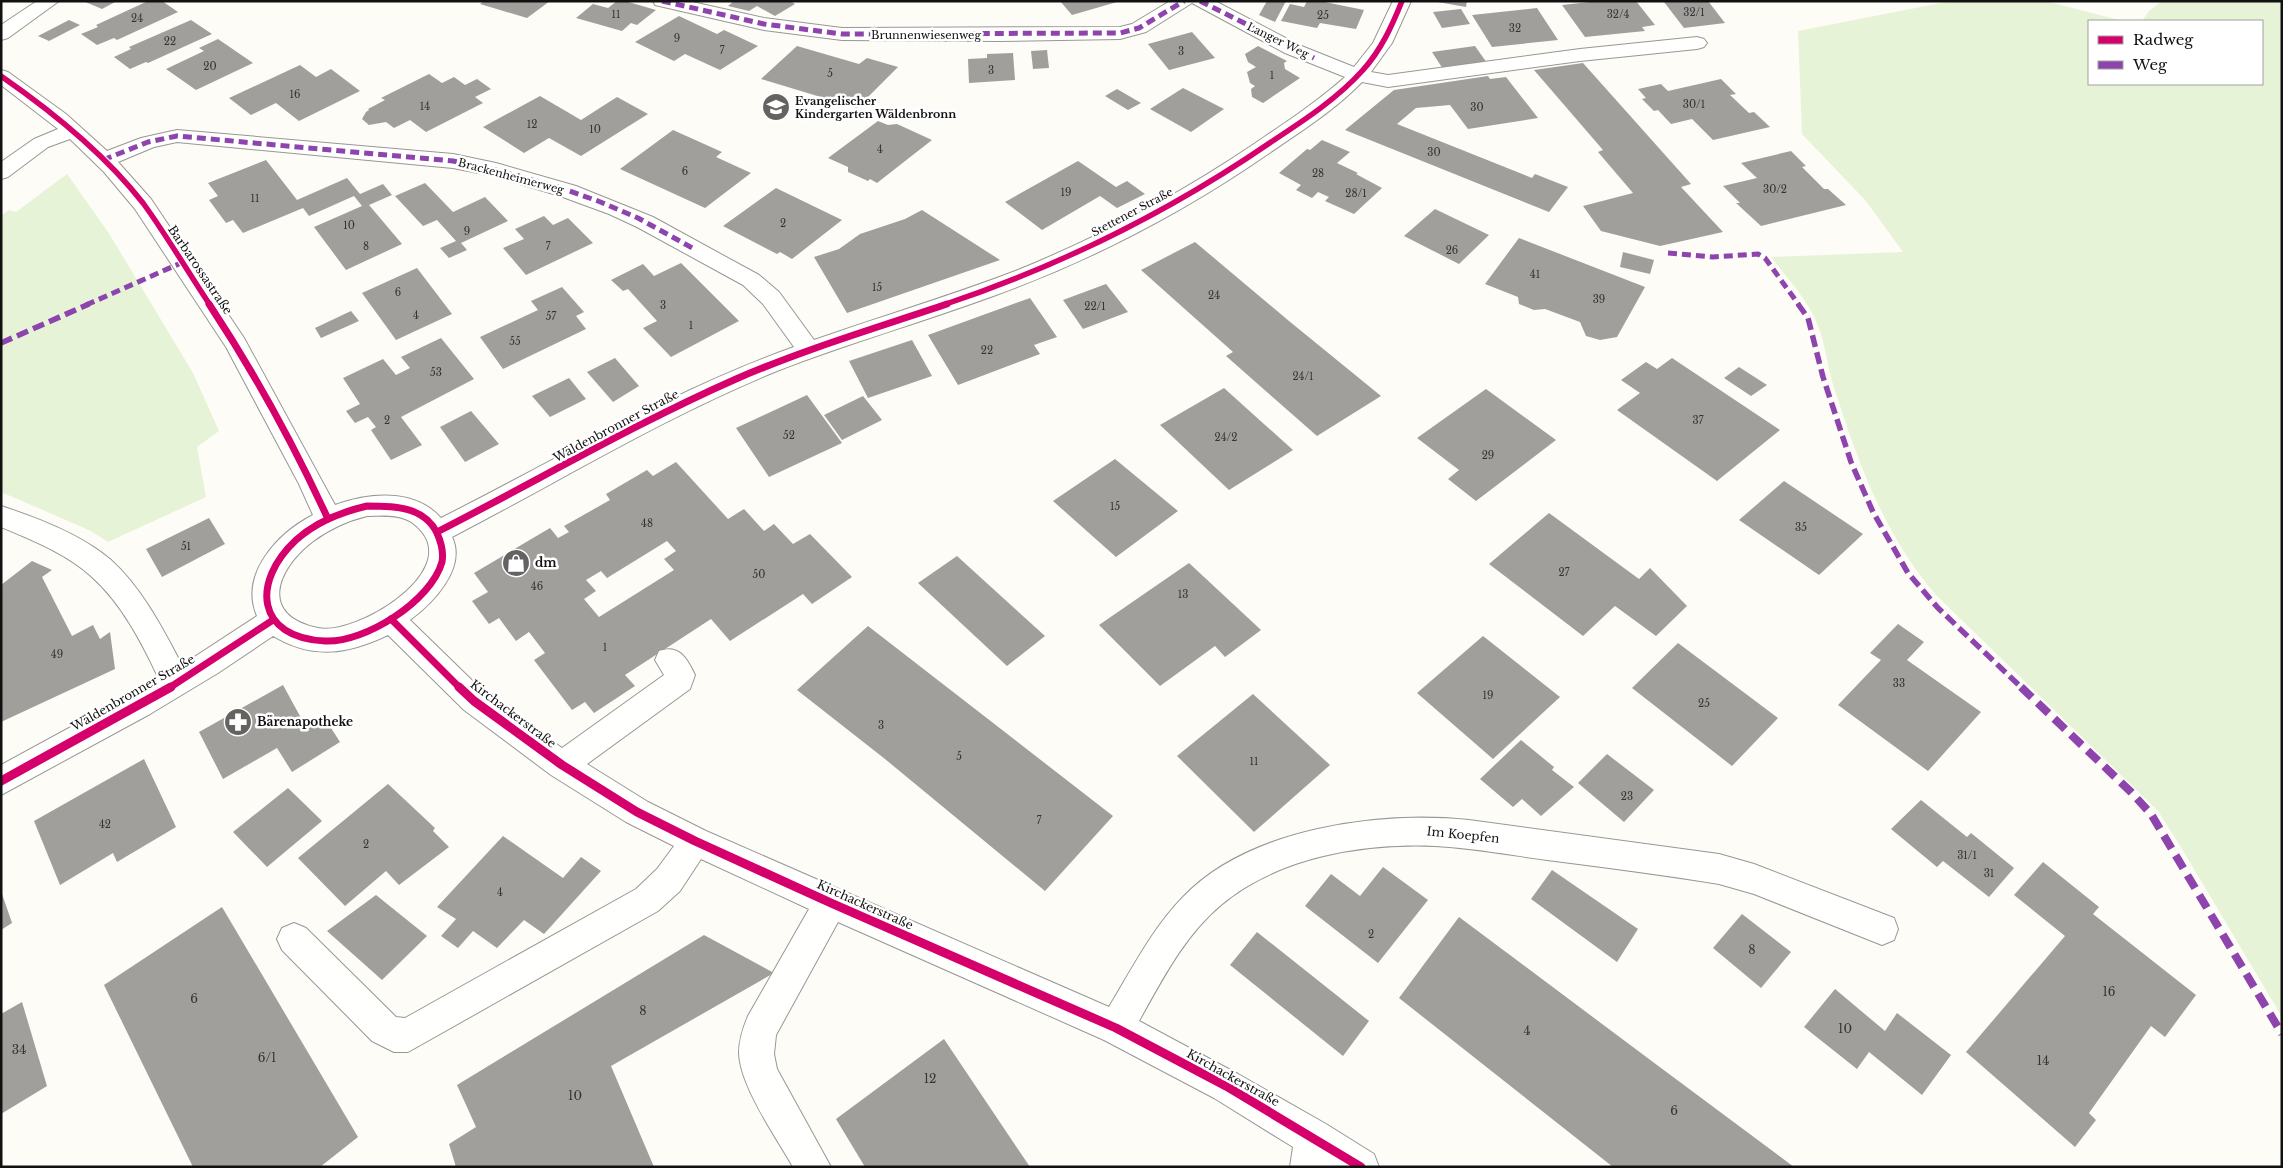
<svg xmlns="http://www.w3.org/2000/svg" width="2283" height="1168" font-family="'Libre Baskerville',serif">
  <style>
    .green { fill: #e7f3d7 }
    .building { fill: #a19f9c; fill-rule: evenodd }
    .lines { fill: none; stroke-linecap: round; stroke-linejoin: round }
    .minor-casing { stroke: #979795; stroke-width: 2 }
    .minor { fill: #fffffe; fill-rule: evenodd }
    .quiet-far2 { stroke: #8e44ad; stroke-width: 5; stroke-dasharray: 9 5; stroke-linecap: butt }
    .quiet-far1 { stroke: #8e44ad; stroke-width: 5.5; stroke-dasharray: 12 5.5; stroke-linecap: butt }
    .quiet { stroke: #8e44ad; stroke-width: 8; stroke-dasharray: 15 8; stroke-linecap: butt }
    .cycleway-far2-casing { stroke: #fff; stroke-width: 8 }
    .cycleway-far1-casing { stroke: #fff; stroke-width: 10 }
    .cycleway-casing { stroke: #fff; stroke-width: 12 }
    .cycleway-far2 { stroke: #d6006c; stroke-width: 5.5 }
    .cycleway-far1 { stroke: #d6006c; stroke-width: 7 }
    .cycleway { stroke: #d6006c; stroke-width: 9 }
    .labels { text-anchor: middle; stroke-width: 5; stroke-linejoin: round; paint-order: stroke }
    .number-label { font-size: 10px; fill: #353434 }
    .far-street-label { font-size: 11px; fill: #111; stroke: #fff }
    .far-poi-label { font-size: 11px; font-weight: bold; fill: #111; stroke: #fff; text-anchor: start }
    .street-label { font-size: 12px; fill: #111; stroke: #fff }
    .poi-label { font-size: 12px; font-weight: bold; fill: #111; stroke: #fff; text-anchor: start }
    .near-number-label { font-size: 12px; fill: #353434 }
  </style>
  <rect width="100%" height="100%" fill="#fdfcf7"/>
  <g class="green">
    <path d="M1951 1H2045L2123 21H2089V84H2262V21H2142L2149 11 2162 1H2282V1017L2182 849 2158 811 1936 595C1883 534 1856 457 1832 381 1827 363 1825 343 1818 326 1809 301 1787 278 1771 257L1903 252 1866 201 1802 134 1798 31Z"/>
    <path d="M67 174 108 232 193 373 219 431 197 447 206 497 108 542 91 531 1 492V216L9 210 16 212Z"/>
  </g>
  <g class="building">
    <path d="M83 1H117L102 9Z"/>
    <path d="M148 1H162L178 12 117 40 114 38 97 45 81 34 98 27 96 25Z"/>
    <path d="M484 1H550L527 18 480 4Z"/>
    <path d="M617 1H625L656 10 637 25 631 23 622 31 576 18 593 4 608 8Z"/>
    <path d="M734 1H790L795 4 775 16 757 6 749 11 728 6Z"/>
    <path d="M1060 1H1117V2L1072 15Z"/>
    <path d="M1267 1H1286L1275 22 1259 15Z"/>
    <path d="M1307 1H1320L1364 10 1356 29 1320 23 1317 28 1281 21 1290 4 1304 7Z"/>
    <path d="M1432 1H1467L1466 7Z"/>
    <path d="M1599 1H1636L1655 25 1642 27 1645 31 1585 37 1562 5Z"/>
    <path d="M1708 1 1725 23 1684 28 1664 2Z"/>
    <path d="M1537 8 1558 40 1492 47 1472 15Z"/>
    <path d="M1461 9 1470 24 1442 28 1433 12Z"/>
    <path d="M679 16 717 34 724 30 758 46 720 70 685 54 674 61 635 42Z"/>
    <path d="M69 20 80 25 49 41 38 36Z"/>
    <path d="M191 20 212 34 148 63 146 62 130 69 114 57 131 49 129 47Z"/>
    <path d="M1192 32 1215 58 1169 70 1148 44Z"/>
    <path d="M218 39 253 63 196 90 166 69 204 51 199 48Z"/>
    <path d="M797 46 859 64 867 58 898 67 857 108 761 79Z"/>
    <path d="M1258 46 1287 61 1284 63 1285 69 1300 78 1263 103 1252 97 1251 89 1255 86 1250 83 1247 72 1256 67 1248 62 1245 54Z"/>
    <path d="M1475 46 1487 63 1443 69 1432 52Z"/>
    <path d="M1047 50 1049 68 1033 69 1031 51Z"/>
    <path d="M1013 53 1015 80 969 83 968 59 987 58V54Z"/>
    <path d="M1583 63 1691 184 1681 187 1723 232 1660 246 1601 231 1583 206 1633 193 1598 152 1603 150 1534 70Z"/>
    <path d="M300 65 316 77 331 69 360 91 299 121 276 103 251 115 229 98Z"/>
    <path d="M429 74 442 83 454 77 465 85 477 79 491 89 475 97 483 103 426 132 410 120 394 128 386 122 369 125 362 119 366 112 369 110 368 109 385 100 381 98Z"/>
    <path d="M1488 76 1490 79 1506 77 1538 118 1468 129 1450 105 1416 108 1397 124 1532 178 1535 174 1568 187 1549 212 1345 130 1394 90Z"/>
    <path d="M1721 79 1736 94 1730 95 1749 113 1754 112 1770 127 1713 140 1692 119 1671 124 1658 110 1654 111 1642 99 1646 98 1638 89 1661 84 1668 91Z"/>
    <path d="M1183 88 1224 109 1191 132 1150 109Z"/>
    <path d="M1117 89 1141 103 1128 110 1105 96Z"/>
    <path d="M540 96 581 120 617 97 648 114 581 156 549 138 524 153 483 127Z"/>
    <path d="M878 121 888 125 897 124 932 140 877 183 870 179 868 181 848 172V167L828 158Z"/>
    <path d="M673 130 722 152 716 157 751 173 705 208 620 169Z"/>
    <path d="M1322 140 1350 152 1337 163 1358 173 1356 174 1382 188 1354 214 1325 201 1329 197 1318 192 1312 198 1296 190 1301 185 1279 173 1307 149 1310 150Z"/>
    <path d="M1791 151 1806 166 1802 167 1824 189H1828L1846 205 1761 226 1736 203H1740L1723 186 1757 178 1741 163Z"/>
    <path d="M266 160 297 200 347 178 360 194 383 184 392 195 369 205 402 244 346 270 314 227 362 206 354 196 309 216 303 208 243 233 233 220 226 223 209 200 218 196 208 183Z"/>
    <path d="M1078 161 1116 187 1127 181 1145 194 1117 208 1100 196 1042 230 1005 202Z"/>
    <path d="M425 183 453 212 485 197 508 221 461 243 467 250 449 258 440 248 456 241 437 220 423 226 395 196Z"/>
    <path d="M776 188 842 220 792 259 780 252 777 254 723 226Z"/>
    <path d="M1435 209 1489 235 1459 264 1404 236Z"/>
    <path d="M922 210 1000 260 847 313 814 257 839 249 860 234 905 219Z"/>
    <path d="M544 216 553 225 568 218 593 243 526 275 503 248 524 239 515 229Z"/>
    <path d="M1519 238 1645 287 1617 337 1600 340 1586 336 1580 322 1545 309 1534 310 1519 304 1518 297 1485 284Z"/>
    <path d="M1195 242 1289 321 1381 396 1317 436 1226 356 1233 352 1141 270Z"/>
    <path d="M1623 252 1654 260 1650 274 1620 267Z"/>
    <path d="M681 263 739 321 671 357 643 328 657 321 628 289 623 291 611 280 643 264 654 276Z"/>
    <path d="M417 268 452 314 396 340 362 293Z"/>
    <path d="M1106 284 1128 312 1083 329 1063 300Z"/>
    <path d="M562 287 584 312 576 316 586 329 503 369 480 337 538 310 531 301Z"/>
    <path d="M1030 298 1057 337 1034 345 1040 354 958 385 928 335Z"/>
    <path d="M351 311 359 321 321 338 315 328Z"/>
    <path d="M441 338 474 379 401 417 422 445 391 460 371 430 376 427 368 417 355 423 346 411 360 404 343 378 383 359 396 375 410 368 401 357Z"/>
    <path d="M912 340 932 376 868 398 849 361Z"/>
    <path d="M615 358 639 386 613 402 587 372Z"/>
    <path d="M1672 358 1780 430 1717 481 1617 410 1640 393 1621 380 1646 362 1657 369Z"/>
    <path d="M1739 367 1767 385 1751 396 1724 378Z"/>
    <path d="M569 378 586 399 550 417 532 396Z"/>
    <path d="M1224 388 1293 450 1229 490 1160 425Z"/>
    <path d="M1486 389 1556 440 1476 501 1448 479 1459 470 1417 438Z"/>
    <path d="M807 395 842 443 769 477 736 428Z"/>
    <path d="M863 396 882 420 842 440 824 415Z"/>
    <path d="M471 411 499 444 465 462 440 427Z"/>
    <path d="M1115 459 1178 511 1116 557 1053 501Z"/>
    <path d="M676 462 728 519 744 509 764 531 774 524 793 544 810 534 852 577 812 604 803 594 730 641 711 619 625 675 635 686 594 713 585 702 572 710 534 660 545 653 529 632 516 641 499 618 489 624 472 601 488 592 474 573 550 528 558 538 569 532 564 526 610 500 606 494 647 470 653 476ZM667 541 676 551 664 559 674 570 599 617 584 599 596 591 586 580 601 571 607 578Z"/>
    <path d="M1784 481 1863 534 1819 575 1739 520Z"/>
    <path d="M1549 513 1639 579 1650 568 1687 606 1656 636 1615 606 1583 636 1489 564Z"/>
    <path d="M209 518 225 544 162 577 146 549Z"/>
    <path d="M957 556 1045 636 1007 666 918 583Z"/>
    <path d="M32 561 52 570 42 577 72 636 93 625 100 639 110 632 115 669 1 722V585Z"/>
    <path d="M1189 563 1261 630 1225 657 1215 646 1160 686 1099 625Z"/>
    <path d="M1898 624 1924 642 1907 660 1981 712 1928 771 1838 705 1881 660 1870 653Z"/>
    <path d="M868 626 1113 816 1045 891 885 759 797 690Z"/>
    <path d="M1483 636 1560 697 1493 759 1417 693Z"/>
    <path d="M1678 643 1778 718 1732 766 1632 688Z"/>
    <path d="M283 685 306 727 324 717 340 742 292 772 277 748 223 779 199 732Z"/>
    <path d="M1253 694 1330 765 1254 832 1177 756Z"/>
    <path d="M1521 740 1554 767 1552 770 1574 787 1541 816 1522 799 1513 807 1480 779Z"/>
    <path d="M1607 754 1654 790 1624 822 1578 783Z"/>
    <path d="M144 759 176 827 117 862 113 853 60 885 34 821Z"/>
    <path d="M388 784 435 828 433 831 449 847 399 885 386 871 345 906 298 858Z"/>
    <path d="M288 788 322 821 267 867 233 832Z"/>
    <path d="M1921 800 1967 837 1971 833 2014 868 1989 897 1943 861 1937 867 1891 829Z"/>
    <path d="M503 836 563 878 581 857 601 871 544 934 524 920 497 948 473 931 458 948 441 936 456 919 437 907Z"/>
    <path d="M2043 862 2099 907 2093 914 2196 995 2165 1037 2151 1026 2089 1113 2096 1120 2075 1147 1966 1052 2065 936 2014 895Z"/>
    <path d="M1383 867 1428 900 1378 963 1305 906 1331 874 1360 896Z"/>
    <path d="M1552 870 1638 929 1617 962 1531 899Z"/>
    <path d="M1 891 12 923 1 930Z"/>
    <path d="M376 895 427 936 382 980 327 931Z"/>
    <path d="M222 907 358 1137 320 1167H193L104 985Z"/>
    <path d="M1742 914 1791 952 1761 988 1713 948Z"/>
    <path d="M1459 917 1657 1065 1794 1167H1613L1399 998Z"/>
    <path d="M1257 932 1369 1021 1343 1056 1230 965Z"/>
    <path d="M704 935 774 973 611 1066 654 1167H456L449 1144 476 1127 457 1085Z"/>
    <path d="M1835 989 1885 1031 1897 1013 1951 1055 1922 1095 1869 1052 1857 1069 1804 1027Z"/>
    <path d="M22 1002 47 1086 1 1114V1014Z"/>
    <path d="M944 1039 1030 1167H865L836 1119Z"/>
  </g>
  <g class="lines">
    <g class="minor-casing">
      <g id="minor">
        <path d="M37 1H59L8 38 1 40V25Z"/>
        <path d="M653 1H688L764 18 842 28 1120 27 1132 24 1170 1H1215L1299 45 1354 67 1373 43 1393 1H1411L1392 43 1371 72 1388 75 1580 49 1697 37 1704 39 1707 43 1704 47 1697 49 1580 61 1388 87 1362 82C1335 110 1301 131 1268 154 1184 212 1092 260 996 295 923 322 849 343 777 371 664 417 560 481 452 537 467 568 433 603 410 620L484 692 562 748 664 675 655 660 659 651C679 644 687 658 695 675L690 689 587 764 648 802 706 831 1109 1007C1132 969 1152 929 1183 897 1249 828 1378 811 1469 820L1719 854 1754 864 1894 918 1898 929 1894 940 1882 945 1754 894 1719 884C1664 875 1610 868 1555 861 1515 856 1475 848 1435 846 1363 843 1278 857 1221 905 1184 936 1162 980 1139 1021L1238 1074 1326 1124 1374 1154 1379 1167H1290L1293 1147 1214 1098 1104 1040 838 922 776 1035 774 1054 777 1069 831 1167H793C776 1137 740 1086 739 1053 739 1040 743 1028 748 1016L809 909 701 859 680 891 658 911 408 1052H394L372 1041 282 950 277 939 282 928 294 923 306 928 396 1017 405 1018 636 889 657 869 674 846 626 822 551 775 464 710 388 635C348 654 313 660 273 636L218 673 150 714 1 795V765L159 679C142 643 122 604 92 577 67 554 32 540 1 527V506C38 518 82 535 111 560 142 588 163 629 182 665L257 616C239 574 278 533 313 515L299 484 226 347 135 209 104 172 70 139 48 147 8 177 1 179V162L34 139 58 129 1 85V70L8 72 66 114 107 151 141 138 177 130 453 154 496 163 576 186 653 217 759 275 779 292 814 340C882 316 951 296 1018 270 1101 236 1180 194 1254 144 1285 123 1317 102 1345 77L1285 53 1192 3 1146 32 1120 39 999 41 842 40 764 30 655 5ZM177 142 453 168 493 176 560 196 609 214 637 227 743 285 763 304 794 347C670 391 558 459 441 518 414 488 369 493 335 505L244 338 151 199 118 162 154 147ZM367 516C379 516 393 514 405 519 412 521 418 527 422 532 457 575 355 636 318 628 259 616 276 570 312 542 329 529 347 521 367 516Z"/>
      </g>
    </g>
    <use href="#minor" class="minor"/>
    <g class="quiet-far2">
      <path d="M662 1 764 24 842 34 1120 33 1139 28 1184 1"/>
      <path d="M1200 1 1314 58"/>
      <path d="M103 160 148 142 177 136 453 161 495 170 558 187 598 201 638 218 696 250"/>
      <path d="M1668 253 1713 257 1758 254 1765 258 1799 305"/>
      <path d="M86 305 181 263"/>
    </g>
    <g class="quiet-far1">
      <path d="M1798 304 1808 318 1823 377 1851 462 1873 512 1908 573 1938 608 2022 688"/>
      <path d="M1 343 89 304"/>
    </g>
    <path class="quiet" d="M2021 687 2131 792 2151 814 2282 1034"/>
    <g class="cycleway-far2-casing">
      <g id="cycleway-far2">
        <path d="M1 76C53 112 104 153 143 203 167 236 188 272 210 305"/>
        <path d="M943 305C1060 266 1169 212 1271 142 1303 121 1337 99 1363 70 1381 50 1392 26 1402 1"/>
      </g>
    </g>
    <g class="cycleway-far1-casing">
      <g id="cycleway-far1">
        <path d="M209 304C254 372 294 445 328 519"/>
        <path d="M367 506C393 506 424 506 437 533 441 542 444 551 442 562 431 601 365 643 325 641 256 638 251 582 296 540 316 522 341 512 367 506Z"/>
        <path d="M437 532C537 481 634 424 736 379 805 349 876 328 947 304"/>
        <path d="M391 619 460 688"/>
        <path d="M169 688 273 620"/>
      </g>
    </g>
    <g class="cycleway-casing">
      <g id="cycleway">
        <path d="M459 687 474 701 562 765 637 812 695 841 831 903 1116 1028 1226 1086 1361 1167"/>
        <path d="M1 781 171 687"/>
      </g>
    </g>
    <use href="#cycleway-far2" class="cycleway-far2"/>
    <use href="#cycleway-far1" class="cycleway-far1"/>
    <use href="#cycleway" class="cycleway"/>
  </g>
  <defs>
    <g id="school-disc" transform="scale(1.4375)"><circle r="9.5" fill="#646362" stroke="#fff"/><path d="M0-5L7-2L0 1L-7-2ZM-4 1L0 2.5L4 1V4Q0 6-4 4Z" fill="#fff"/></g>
    <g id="shop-disc" transform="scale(1.4375)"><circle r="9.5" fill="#646362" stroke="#fff"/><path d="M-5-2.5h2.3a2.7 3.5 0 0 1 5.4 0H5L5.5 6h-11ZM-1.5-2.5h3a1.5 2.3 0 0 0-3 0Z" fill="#fff"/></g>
    <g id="pharmacy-disc" transform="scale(1.4375)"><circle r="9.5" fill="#646362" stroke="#fff"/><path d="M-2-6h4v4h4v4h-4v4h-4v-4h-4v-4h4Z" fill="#fff"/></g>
  </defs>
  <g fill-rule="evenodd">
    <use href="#school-disc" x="776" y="107"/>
    <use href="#shop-disc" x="516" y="563"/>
    <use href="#pharmacy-disc" x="238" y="722"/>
  </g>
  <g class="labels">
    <g class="number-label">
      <text x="1694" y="16">32/1</text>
      <text x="616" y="18">11</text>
      <text x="1618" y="18">32/4</text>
      <text x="1323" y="19">25</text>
      <text x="137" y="22">24</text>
      <text x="1515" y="32">32</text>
      <text x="677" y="42">9</text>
      <text x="170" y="45">22</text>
      <text x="722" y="54">7</text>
      <text x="1181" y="55">3</text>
      <text x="210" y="70">20</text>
      <text x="991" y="74">3</text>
      <text x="830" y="77">5</text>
      <text x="1272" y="79">1</text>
      <text x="295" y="98">16</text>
      <text x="1694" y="108">30/1</text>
      <text x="425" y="110">14</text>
      <text x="1477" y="111">30</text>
      <text x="532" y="128">12</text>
      <text x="595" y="133">10</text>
      <text x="880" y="153">4</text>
      <text x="1434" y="156">30</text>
      <text x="685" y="175">6</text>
      <text x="1318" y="177">28</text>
      <text x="1775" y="193">30/2</text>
      <text x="1066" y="196">19</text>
      <text x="1356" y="197">28/1</text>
      <text x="255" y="202">11</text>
      <text x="783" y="227">2</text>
      <text x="349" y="229">10</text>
      <text x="467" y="235">9</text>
      <text x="366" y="250">8</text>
      <text x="548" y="250">7</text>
      <text x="1452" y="254">26</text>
      <text x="1535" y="278">41</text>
      <text x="877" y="291">15</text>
      <text x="398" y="296">6</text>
      <text x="1214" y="299">24</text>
      <text x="1599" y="303">39</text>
      <text x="663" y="309">3</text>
      <text x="1095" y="310">22/1</text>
      <text x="416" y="319">4</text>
      <text x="551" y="320">57</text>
      <text x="691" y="329">1</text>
      <text x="515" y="345">55</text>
      <text x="987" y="354">22</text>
      <text x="436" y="376">53</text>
      <text x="1303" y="380">24/1</text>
      <text x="387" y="424">2</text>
      <text x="1698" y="424">37</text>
      <text x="789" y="439">52</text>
      <text x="1226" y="441">24/2</text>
      <text x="1488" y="459">29</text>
      <text x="1115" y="510">15</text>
      <text x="647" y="527">48</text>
      <text x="1801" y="531">35</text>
      <text x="186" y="550">51</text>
      <text x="1564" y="576">27</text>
      <text x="759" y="578">50</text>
      <text x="537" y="590">46</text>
      <text x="1183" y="598">13</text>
      <text x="605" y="651">1</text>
      <text x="57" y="658">49</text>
      <text x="1899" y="687">33</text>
      <text x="1488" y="699">19</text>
      <text x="1704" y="707">25</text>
      <text x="881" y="729">3</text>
      <text x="959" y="760">5</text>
      <text x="1254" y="765">11</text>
      <text x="1627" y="800">23</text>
      <text x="1039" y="824">7</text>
      <text x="105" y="828">42</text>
      <text x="366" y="848">2</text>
      <text x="1967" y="859">31/1</text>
      <text x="1989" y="877">31</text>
      <text x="500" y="896">4</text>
      <text x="1371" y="938">2</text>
    </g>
    <g class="far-street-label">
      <text x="926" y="39">Brunnenwiesenweg</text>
      <text transform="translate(1278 40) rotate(26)" y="4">Langer Weg</text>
      <text transform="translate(511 176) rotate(15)" y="4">Brackenheimerweg</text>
      <text transform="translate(1132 212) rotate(-28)" y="4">Stettener Straße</text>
    </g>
    <g class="far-poi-label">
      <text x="795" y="105">Evangelischer<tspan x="795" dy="13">Kindergarten Wäldenbronn</tspan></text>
    </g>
    <g class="street-label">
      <text transform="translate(200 270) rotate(56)" y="4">Barbarossastraße</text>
      <text transform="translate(616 426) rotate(-28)" y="4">Wäldenbronner Straße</text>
      <text transform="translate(133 693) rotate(-30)" y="4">Wäldenbronner Straße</text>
      <text transform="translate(513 714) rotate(37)" y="4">Kirchackerstraße</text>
      <text transform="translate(1463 835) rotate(6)" y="4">Im Koepfen</text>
      <text transform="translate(865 905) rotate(24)" y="4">Kirchackerstraße</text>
      <text transform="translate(1233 1078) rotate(29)" y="4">Kirchackerstraße</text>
    </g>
    <g class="poi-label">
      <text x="535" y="567">dm</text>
      <text x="257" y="726">Bärenapotheke</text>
    </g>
    <g class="near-number-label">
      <text x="1752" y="954">8</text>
      <text x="2109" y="996">16</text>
      <text x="194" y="1003">6</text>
      <text x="643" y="1015">8</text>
      <text x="1845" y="1033">10</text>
      <text x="1527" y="1035">4</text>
      <text x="19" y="1054">34</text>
      <text x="267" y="1062">6/1</text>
      <text x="2043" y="1065">14</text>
      <text x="930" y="1083">12</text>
      <text x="575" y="1100">10</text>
      <text x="1674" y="1115">6</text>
    </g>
  </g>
  <rect width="2283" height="1168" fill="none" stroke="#111111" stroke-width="5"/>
  <rect x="2088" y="20" width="175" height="65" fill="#ffffff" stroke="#a0a0a0"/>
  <rect x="2098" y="36" width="25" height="8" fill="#d6006c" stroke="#a0a0a0"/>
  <text x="2133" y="45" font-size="15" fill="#111111">Radweg</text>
  <rect x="2098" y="61" width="25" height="8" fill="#8e44ad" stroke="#a0a0a0"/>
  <text x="2133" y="70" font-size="15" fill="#111111">Weg</text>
</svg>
